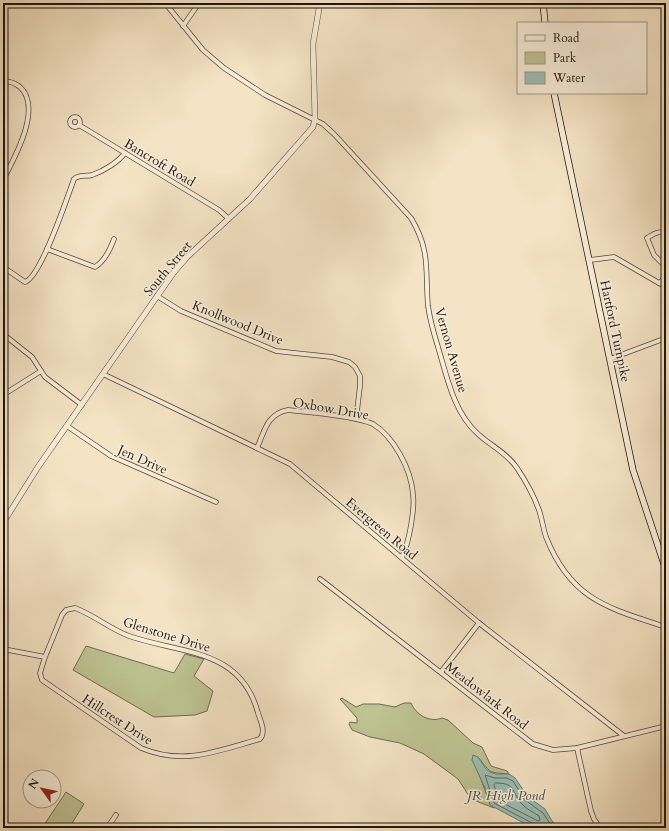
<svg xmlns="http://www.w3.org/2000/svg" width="669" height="831" font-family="Cardo,serif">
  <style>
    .green { fill: #bec392; stroke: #6e6c50 }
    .water { fill: #9cbeb4; stroke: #6a7a72 }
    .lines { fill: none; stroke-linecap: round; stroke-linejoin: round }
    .shore { stroke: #5d6961; stroke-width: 1 }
    .minor-casing { stroke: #54483c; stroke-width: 5.5 }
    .tertiary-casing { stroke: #54483c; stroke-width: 6 }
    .secondary-casing { stroke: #1e140e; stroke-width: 7 }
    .minor { stroke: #f8edd9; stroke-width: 4 }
    .tertiary { stroke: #f8edd9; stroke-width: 5 }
    .secondary { stroke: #f8edd9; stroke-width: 5.5 }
    .labels { text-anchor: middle; stroke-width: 3; stroke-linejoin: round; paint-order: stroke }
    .street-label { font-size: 13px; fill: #1e140e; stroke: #f8edd9 }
    .water-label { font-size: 14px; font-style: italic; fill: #4a5048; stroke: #f8edd9 }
  </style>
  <rect width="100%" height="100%" fill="#f4e3c4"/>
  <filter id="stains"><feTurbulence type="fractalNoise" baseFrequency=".005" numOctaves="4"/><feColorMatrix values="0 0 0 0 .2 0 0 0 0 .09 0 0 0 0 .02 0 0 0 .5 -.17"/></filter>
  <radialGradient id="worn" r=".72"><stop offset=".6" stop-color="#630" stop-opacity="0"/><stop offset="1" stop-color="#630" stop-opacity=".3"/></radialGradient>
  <g class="green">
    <path d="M86 646 174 673 185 654 204 659 194 676 213 691 207 711 195 715 154 717 73 670Z"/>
    <path d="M342 698 356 707 363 704H379L395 707 404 703H411C416 715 430 723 442 718L448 720 473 743 482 747 491 766 507 771 509 774C487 772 492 774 478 757L472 760C480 771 487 802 494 808L471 799 458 779 424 754 400 743 370 737 352 730 349 724 350 722 357 723V718L340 699Z"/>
    <path d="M66 792 84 804 69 828H42Z"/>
  </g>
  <path class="water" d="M473 755 478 757 486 769 490 772 496 774H509L515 778 528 797 545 809 552 821 559 828H533L490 805 486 790 472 760Z"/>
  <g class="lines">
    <g class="shore">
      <path d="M496 783C515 783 511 790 521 803 526 809 533 812 539 816L540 820 538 821 499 801 494 785Z"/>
      <path d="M534 828 532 823 494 803 485 775 495 778H507L513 781 525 800 543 813 553 828"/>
    </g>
    <g class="minor-casing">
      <g id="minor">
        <path d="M165 3 203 50 224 68 265 95 323 124 334 134 411 218C431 251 425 271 428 306 430 320 434 334 438 347 447 377 454 413 478 434 491 446 507 453 517 468 525 480 534 496 539 510 542 519 543 528 546 537 571 600 608 608 666 627"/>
        <path d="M183 26 199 3"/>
        <path d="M3 81C10 81 15 83 20 87 43 108 14 159 3 180"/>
        <circle cx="75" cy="122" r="5"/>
        <path d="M79 125 219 210 229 219"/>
        <path d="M666 234C658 230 654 234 647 238L654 255 666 267"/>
        <path d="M47 249 95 267C105 261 110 250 114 239"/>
        <path d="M590 260 614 257 659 283 666 278"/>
        <path d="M3 267 25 282C41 277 67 198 74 179 80 174 85 177 92 175 104 171 118 162 125 153"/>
        <path d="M659 283 666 287"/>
        <path d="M157 296 181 311 276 351 332 357 349 362 355 367 360 376V386L356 419"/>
        <path d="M3 334 32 357 45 377 82 405"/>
        <path d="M610 359 666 338"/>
        <path d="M103 374 290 464 479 623 624 736"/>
        <path d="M3 395 41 371"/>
        <path d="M67 426 111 456 216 502"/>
        <path d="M257 448C265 430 267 414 288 410 308 412 357 416 373 424 394 437 411 469 413 494 415 509 409 543 402 557"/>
        <path d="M320 579 533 744 553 750 577 748 666 726"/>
        <path d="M3 649 45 657 62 615 66 610 75 608C94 615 110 629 129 636 181 654 241 648 258 713 261 722 266 732 260 739 217 751 184 766 141 748L42 680 40 673 45 657"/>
        <path d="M441 672 479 623"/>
        <path d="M577 748 591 811 594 819 600 828"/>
        <path d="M107 828 116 815"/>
      </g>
    </g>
    <g class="tertiary-casing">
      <path id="tertiary" d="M3 523 38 467 174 272 187 257 250 199 313 127 315 119 313 44 320 3"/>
    </g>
    <g class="secondary-casing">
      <g id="secondary">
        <path d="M543 3 545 23"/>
        <path d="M554 93 633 470 666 570"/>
      </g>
    </g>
    <use href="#minor" class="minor"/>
    <use href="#tertiary" class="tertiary"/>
    <use href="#secondary" class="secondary"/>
  </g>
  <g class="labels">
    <g class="street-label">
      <text transform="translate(160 162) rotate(31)" y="5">Bancroft Road</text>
      <text transform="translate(167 268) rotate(-50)" y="5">South Street</text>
      <text transform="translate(238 322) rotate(22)" y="5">Knollwood Drive</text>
      <text transform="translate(616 331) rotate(78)" y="5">Hartford Turnpike</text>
      <text transform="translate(452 350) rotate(74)" y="5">Vernon Avenue</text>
      <text transform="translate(331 408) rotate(10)" y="5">Oxbow Drive</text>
      <text transform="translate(143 459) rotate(24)" y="5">Jen Drive</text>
      <text transform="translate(382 528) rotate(40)" y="5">Evergreen Road</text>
      <text transform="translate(167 634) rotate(17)" y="5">Glenstone Drive</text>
      <text transform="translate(487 695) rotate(38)" y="5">Meadowlark Road</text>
      <text transform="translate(118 719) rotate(33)" y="5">Hillcrest Drive</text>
    </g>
    <g class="water-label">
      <text x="506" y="800">JR High Pond</text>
    </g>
  </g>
  <rect width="669" height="831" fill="none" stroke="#f4e3c4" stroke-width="16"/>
  <rect x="4" y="4" width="661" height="823" fill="none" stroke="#1e140e" stroke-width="2"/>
  <rect x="8" y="8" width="653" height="815" fill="none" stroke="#1e140e"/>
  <rect x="517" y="22" width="130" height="72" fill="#f8edd9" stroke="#a19688"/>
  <rect x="525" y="35" width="20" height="6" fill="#f8edd9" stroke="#a19688"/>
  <text x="553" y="42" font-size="12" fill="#1e140e">Road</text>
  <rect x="525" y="52" width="20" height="12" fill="#bec392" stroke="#a19688"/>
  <text x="553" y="62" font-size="12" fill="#1e140e">Park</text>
  <rect x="525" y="72" width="20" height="12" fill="#9cbeb4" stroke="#a19688"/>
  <text x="553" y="82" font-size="12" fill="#1e140e">Water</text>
  <g transform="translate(42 789) rotate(303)"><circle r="19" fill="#f8edd9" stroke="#a19688"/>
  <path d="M0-3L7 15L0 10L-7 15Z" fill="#8f2418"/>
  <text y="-6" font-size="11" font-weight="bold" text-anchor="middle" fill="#1e140e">N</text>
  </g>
  <rect width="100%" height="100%" filter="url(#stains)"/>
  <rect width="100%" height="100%" fill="url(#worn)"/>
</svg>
